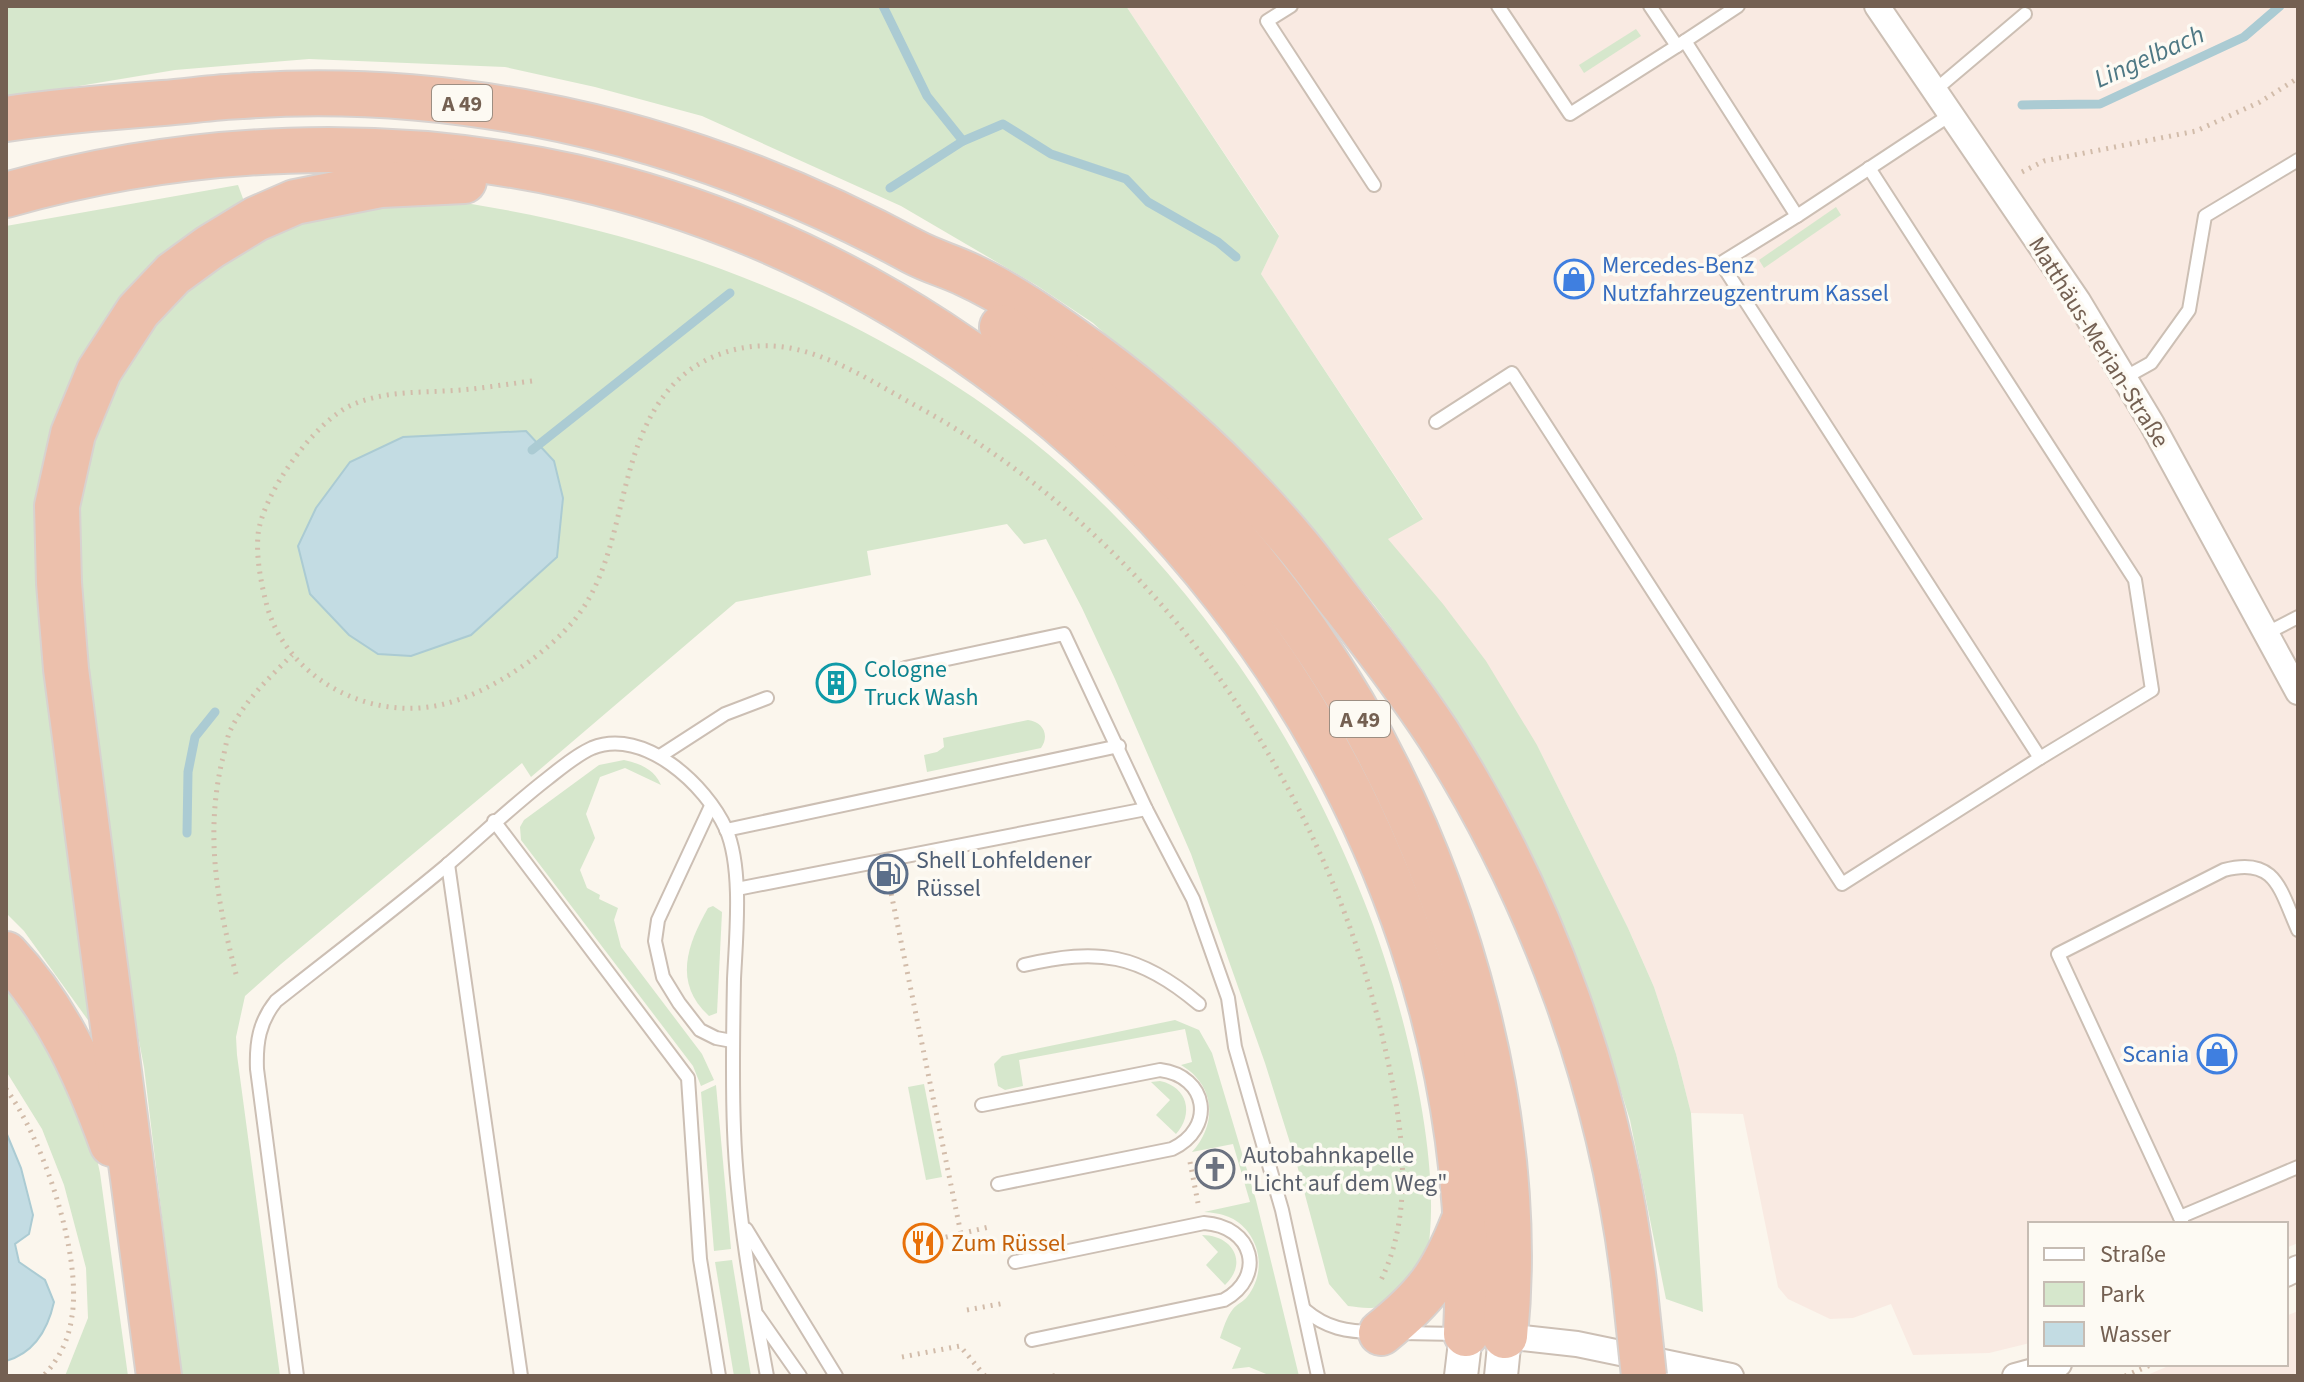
<svg xmlns="http://www.w3.org/2000/svg" width="2304" height="1382" font-family="'Source Sans 3',sans-serif">
  <style>
    .commercial { fill: #f9eae2 }
    .green { fill: #d6e7cc }
    .water { fill: #c3dce3; stroke: #abcbd3; stroke-width: 2 }
    .lines { fill: none; stroke-linecap: round; stroke-linejoin: round }
    .stream { stroke: #abcbd3; stroke-width: 9 }
    .service-casing { stroke: #ccbfb4; stroke-width: 16 }
    .minor-casing { stroke: #ccbfb4; stroke-width: 28 }
    .tertiary-casing { stroke: #ccbfb4; stroke-width: 36 }
    .motorway-casing { stroke: #d8d2cf; stroke-width: 48 }
    .path { stroke: #d2bcaa; stroke-width: 5; stroke-dasharray: 2 6; stroke-linecap: butt }
    .service { stroke: #fff; stroke-width: 12 }
    .minor { stroke: #fff; stroke-width: 24 }
    .tertiary { stroke: #fff; stroke-width: 32 }
    .motorway { stroke: #ecc0ac; stroke-width: 44 }
    .motorway-bridge-casing { stroke: #d8d2cf; stroke-width: 48; stroke-linecap: butt }
    .motorway-bridge { stroke: #ecc0ac; stroke-width: 44 }
    .labels { text-anchor: middle; stroke-width: 7; stroke-linejoin: round; paint-order: stroke }
    .shield { fill: #fdfaf3; stroke: #9d8e82; stroke-width: 2 }
    .shield-label { font-size: 22px; font-weight: bold; fill: #746052 }
    .shop-label { font-size: 24px; fill: #366cbe; stroke: #fdfaf3; text-anchor: start }
    .street-label { font-size: 24px; fill: #746052; stroke: #fdfaf3 }
    .culture-label { font-size: 24px; fill: #0d838f; stroke: #fdfaf3; text-anchor: start }
    .service-label { font-size: 24px; fill: #4e5e75; stroke: #fdfaf3; text-anchor: start }
    .worship-label { font-size: 24px; fill: #5b616d; stroke: #fdfaf3; text-anchor: start }
    .food-label { font-size: 24px; fill: #c56008; stroke: #fdfaf3; text-anchor: start }
    .water-label { font-size: 26px; font-style: italic; fill: #4e7884; stroke: #fdfaf3 }
  </style>
  <rect width="100%" height="100%" fill="#fbf6ed"/>
  <g class="commercial">
    <path d="M1126 6H2298V1243L2286 1248V1224H2030V1343L1989 1353 1913 1355 1891 1304 1853 1318 1830 1319 1788 1299 1778 1287 1743 1114 1691 1113 1676 1054 1654 987 1628 928 1537 745 1387 538 1423 518 1261 274 1279 235Z"/>
    <path d="M2298 1311V1376H2145L2173 1364H2286V1316Z"/>
  </g>
  <g class="green">
    <path d="M6 6H1126L1279 236 1261 274 1423 519 1388 539 1443 604 1486 661 1537 745 1628 928 1654 987 1676 1054 1691 1113 1703 1312 1666 1299 1630 1120 1602 1031 1539 871 1475 754 1429 679 1375 606 1322 541 1271 485 1093 323 1036 285 901 206 702 116 595 87 505 67 309 59 175 70 67 88 66 95 6 109Z"/>
    <path d="M1636 29 1641 36 1584 73 1579 65Z"/>
    <path d="M238 185 245 204 62 428 103 1041 24 931 6 913V226Z"/>
    <path d="M436 199C652 227 880 313 1048 454 1127 520 1198 603 1255 689 1298 755 1335 827 1364 901 1399 988 1438 1138 1430 1232 1429 1242 1429 1256 1423 1265 1418 1274 1390 1303 1381 1306 1371 1310 1358 1307 1348 1306L1329 1284 1297 1165 1265 1063 1191 854 1115 679 1082 608 1046 539 1024 544 1007 524 867 551 871 575 736 602 531 777 522 763 281 964 245 996 236 1037 237 1055 280 1376H181L144 1067 132 1004 73 593 81 461 138 338 201 273 302 217Z"/>
    <path d="M1836 207 1841 215 1764 268 1759 260Z"/>
    <path d="M1028 720C1043 722 1050 735 1041 748L927 772 924 755 937 752 944 747 943 738Z"/>
    <path d="M624 760C641 764 654 769 661 785L625 768 600 777 586 814 595 838 580 870 587 888 600 895 599 899 618 908 614 920 621 947 702 1054 714 1080 701 1086 693 1066 521 840 520 827 524 820 599 765Z"/>
    <path d="M713 906 722 912 717 1013 709 1016C673 983 687 945 708 908Z"/>
    <path d="M6 978 30 1010 92 1136 100 1173 128 1376H65L88 1318 86 1268 64 1185 42 1129 6 1071Z"/>
    <path d="M1175 1020 1199 1030 1212 1053 1256 1200 1299 1376H1271L1249 1367 1232 1369 1241 1348 1220 1338C1223 1329 1227 1316 1233 1309 1237 1304 1243 1302 1247 1297 1262 1278 1263 1252 1248 1232 1237 1217 1221 1213 1204 1212L1250 1202 1233 1144 1192 1152C1218 1123 1215 1085 1181 1065L1192 1062 1185 1029 1019 1060 1023 1086 1005 1090 998 1086 994 1064 1002 1056Z"/>
    <path d="M1160 1081C1188 1087 1194 1114 1176 1134L1156 1115 1170 1100 1151 1082Z"/>
    <path d="M924 1084 942 1177 926 1180 908 1087Z"/>
    <path d="M716 1085 731 1249 714 1251 701 1092Z"/>
    <path d="M1202 1235C1232 1235 1249 1262 1225 1285L1206 1265 1218 1252Z"/>
    <path d="M732 1260 751 1376H734L715 1262Z"/>
  </g>
  <g class="water">
    <path d="M526 431 554 461 563 498 557 557 471 635 411 656 378 654 349 635 310 594 298 546 316 508 350 462 403 437Z"/>
    <path d="M6 1132 21 1168 33 1215 29 1234 15 1244 19 1262 45 1280 54 1302C48 1329 34 1353 6 1361Z"/>
  </g>
  <g class="lines">
    <g class="stream">
      <path d="M883 6 927 96 963 141"/>
      <path d="M2022 105 2100 104 2244 37 2280 6"/>
      <path d="M890 188 963 141 1003 124 1051 154 1126 179 1148 202 1218 242 1236 257"/>
      <path d="M532 450 730 293"/>
      <path d="M187 833 188 772 195 737 215 712"/>
    </g>
    <g class="service-casing">
      <g id="service">
        <path d="M1291 6 1267 21 1374 185"/>
        <path d="M1498 6 1570 114 1677 46"/>
        <path d="M1685 41 1738 6"/>
        <path d="M1934 91 2025 14"/>
        <path d="M1869 168 2135 580 2152 690 2040 758"/>
        <path d="M1797 216 1950 115"/>
        <path d="M2124 378 2151 363 2189 310 2205 216 2298 160"/>
        <path d="M1436 422 1512 373 1842 884 2040 758 1721 263 1797 216 1685 41 1677 46 1650 6"/>
        <path d="M2267 633 2298 617"/>
        <path d="M905 668 1064 634 1146 809 1193 899 1228 998 1235 1047 1282 1210 1318 1376"/>
        <path d="M660 756 725 714 767 698"/>
        <path d="M711 806 658 920 655 941 663 977 679 1003 700 1030 716 1038 732 1041"/>
        <path d="M494 821 688 1078 700 1259 719 1376"/>
        <path d="M726 830 1119 746"/>
        <path d="M448 864 521 1376"/>
        <path d="M737 889 1146 809"/>
        <path d="M1024 965C1098 948 1139 953 1199 1004"/>
        <path d="M982 1105 1160 1070C1208 1076 1216 1128 1172 1149L998 1184"/>
        <path d="M2180 1217 2298 1167"/>
        <path d="M2183 1224 2058 954 2224 870C2276 856 2280 890 2298 930"/>
        <path d="M746 1229 836 1376"/>
        <path d="M1015 1262 1204 1223C1253 1226 1267 1276 1224 1300L1032 1340"/>
        <path d="M1305 1310C1326 1328 1347 1332 1375 1332"/>
        <path d="M758 1316 800 1376"/>
        <path d="M1401 1333 1459 1334"/>
        <path d="M297 1376 257 1069C256 1043 259 1022 276 1001 333 956 391 912 446 866 480 837 512 806 547 779 561 768 576 755 592 748 644 727 706 785 726 829 743 868 736 937 734 979 733 1030 732 1080 734 1130 737 1213 752 1295 767 1376"/>
      </g>
    </g>
    <g class="minor-casing">
      <g id="minor">
        <path d="M1877 6 2078 301 2152 424 2298 692"/>
        <path d="M2286 1274 2298 1268"/>
        <path d="M1496 1335 1577 1344 1731 1376"/>
        <path d="M2015 1376 2059 1364"/>
      </g>
    </g>
    <g class="tertiary-casing">
      <g id="tertiary">
        <path d="M1461 1376 1466 1334"/>
        <path d="M1501 1376 1505 1336"/>
      </g>
    </g>
    <g class="motorway-casing">
      <g id="motorway">
        <path d="M6 119C58 111 110 107 163 103 189 101 215 97 242 96 339 89 438 96 534 114 667 139 795 188 914 252 931 261 949 266 966 274 1010 294 1051 324 1090 352 1165 407 1237 473 1296 544 1313 564 1328 586 1345 607 1377 648 1409 690 1438 734 1543 899 1611 1089 1634 1282"/>
        <path d="M6 195C190 143 387 135 574 177 1098 296 1493 794 1466 1334"/>
        <path d="M1002 327C1139 421 1269 562 1353 705 1459 888 1526 1124 1505 1336"/>
        <path d="M6 954C57 1008 87 1075 112 1144"/>
        <path d="M1381 1333C1426 1297 1442 1275 1463 1222"/>
        <path d="M159 1376 66 669 59 583 57 506 73 434 99 371 138 311 173 274 210 247 256 219 295 202 381 185 464 181"/>
      </g>
    </g>
    <g class="path">
      <path d="M2022 172 2044 161 2196 131 2260 102 2298 78"/>
      <path d="M532 381C508 384 484 388 461 390 425 393 388 390 354 404 316 419 262 494 258 535 256 558 261 583 267 606 288 681 374 724 448 703 492 691 547 654 576 618 628 551 614 452 671 387 700 354 748 340 790 348 837 357 879 386 920 408 1158 539 1326 785 1385 1048 1402 1122 1416 1211 1380 1282"/>
      <path d="M888 878 961 1234"/>
      <path d="M236 974C217 901 205 836 222 761 225 752 226 740 230 731 244 701 269 678 292 655"/>
      <path d="M6 1089C43 1139 82 1254 72 1316 69 1339 59 1360 43 1376"/>
      <path d="M1190 1162 1198 1203"/>
      <path d="M938 1239 989 1227"/>
      <path d="M967 1310 1005 1303"/>
      <path d="M902 1357 960 1346 985 1376"/>
      <path d="M1053 1376 1058 1375"/>
      <path d="M2125 1376 2153 1364"/>
    </g>
    <use href="#service" class="service"/>
    <use href="#minor" class="minor"/>
    <use href="#tertiary" class="tertiary"/>
    <use href="#motorway" class="motorway"/>
    <g class="motorway-bridge-casing">
      <path id="motorway-bridge" d="M1634 1282 1644 1376"/>
    </g>
    <use href="#motorway-bridge" class="motorway-bridge"/>
  </g>
  <defs>
    <g id="shop-ring" transform="scale(2)"><circle r="9.5" fill="#fdfaf3" stroke="#3f7fe0" stroke-width="1.5"/><path d="M-5-2.5h2.3a2.7 3.5 0 0 1 5.4 0H5L5.5 6h-11ZM-1.5-2.5h3a1.5 2.3 0 0 0-3 0Z" fill="#3f7fe0"/></g>
    <g id="building-ring" transform="scale(2)"><circle r="9.5" fill="#fdfaf3" stroke="#0f9aa8" stroke-width="1.5"/><path d="M-4-6H4V6H1V3H-1V6H-4ZM-2.5-4.3h1.7v1.8h-1.7ZM.8-4.3h1.7v1.8H.8ZM-2.5-1h1.7V.8h-1.7ZM.8-1h1.7V.8H.8Z" fill="#0f9aa8"/></g>
    <g id="fuel-ring" transform="scale(2)"><circle r="9.5" fill="#fdfaf3" stroke="#5c6f8a" stroke-width="1.5"/><path d="M-5.5-6h7V0h2V4h1.3V-2.5L3-4.5l.8-.8L6-3V5H2.5V1h-1V6h-7ZM-4.2-4.7v3.2H.2V-4.7Z" fill="#5c6f8a"/></g>
    <g id="church-ring" transform="scale(2)"><circle r="9.5" fill="#fdfaf3" stroke="#6b7280" stroke-width="1.5"/><path d="M-1.2-6h2.4v3.5h3.3v2.4h-3.3V6h-2.4V-.1h-3.3v-2.4h3.3Z" fill="#6b7280"/></g>
    <g id="restaurant-ring" transform="scale(2)"><circle r="9.5" fill="#fdfaf3" stroke="#e8710a" stroke-width="1.5"/><path d="M-5-6h1v4h1v-4h1v4h1v-4h1v5L-1.5 .5V6h-2V.5L-5-1ZM5-6V6H3V1.5H1.5Q1.5-4 5-6Z" fill="#e8710a"/></g>
  </defs>
  <g fill-rule="evenodd">
    <use href="#shop-ring" x="1574" y="279"/>
    <use href="#building-ring" x="836" y="683"/>
    <use href="#fuel-ring" x="888" y="874"/>
    <use href="#shop-ring" x="2217" y="1054"/>
    <use href="#church-ring" x="1215" y="1169"/>
    <use href="#restaurant-ring" x="923" y="1243"/>
  </g>
  <g class="labels">
    <g class="shield">
      <rect x="432" y="85" width="60" height="36" rx="6"/>
      <rect x="1330" y="701" width="60" height="36" rx="6"/>
    </g>
    <g class="shield-label">
      <text x="462" y="111">A 49</text>
      <text x="1360" y="727">A 49</text>
    </g>
    <g class="shop-label">
      <text x="1602" y="273">Mercedes-Benz<tspan x="1602" dy="28">Nutzfahrzeugzentrum Kassel</tspan></text>
      <text x="2189" y="1062" text-anchor="end">Scania</text>
    </g>
    <g class="street-label">
      <text transform="translate(2099 342) rotate(58)" y="8">Matthäus-Merian-Straße</text>
    </g>
    <g class="culture-label">
      <text x="864" y="677">Cologne<tspan x="864" dy="28">Truck Wash</tspan></text>
    </g>
    <g class="service-label">
      <text x="916" y="868">Shell Lohfeldener<tspan x="916" dy="28">Rüssel</tspan></text>
    </g>
    <g class="worship-label">
      <text x="1243" y="1163">Autobahnkapelle<tspan x="1243" dy="28">"Licht auf dem Weg"</tspan></text>
    </g>
    <g class="food-label">
      <text x="951" y="1251">Zum Rüssel</text>
    </g>
    <g class="water-label">
      <text transform="translate(2149 56) rotate(-24)" y="9">Lingelbach</text>
    </g>
  </g>
  <rect width="2304" height="1382" fill="none" stroke="#746052" stroke-width="16"/>
  <rect x="2028" y="1222" width="260" height="144" fill="#fdfaf3" stroke="#c6bcb3" stroke-width="2"/>
  <rect x="2044" y="1248" width="40" height="12" fill="#ffffff" stroke="#c6bcb3" stroke-width="2"/>
  <text x="2100" y="1262" font-size="24" fill="#746052">Straße</text>
  <rect x="2044" y="1282" width="40" height="24" fill="#d6e7cc" stroke="#c6bcb3" stroke-width="2"/>
  <text x="2100" y="1302" font-size="24" fill="#746052">Park</text>
  <rect x="2044" y="1322" width="40" height="24" fill="#c3dce3" stroke="#c6bcb3" stroke-width="2"/>
  <text x="2100" y="1342" font-size="24" fill="#746052">Wasser</text>
</svg>
